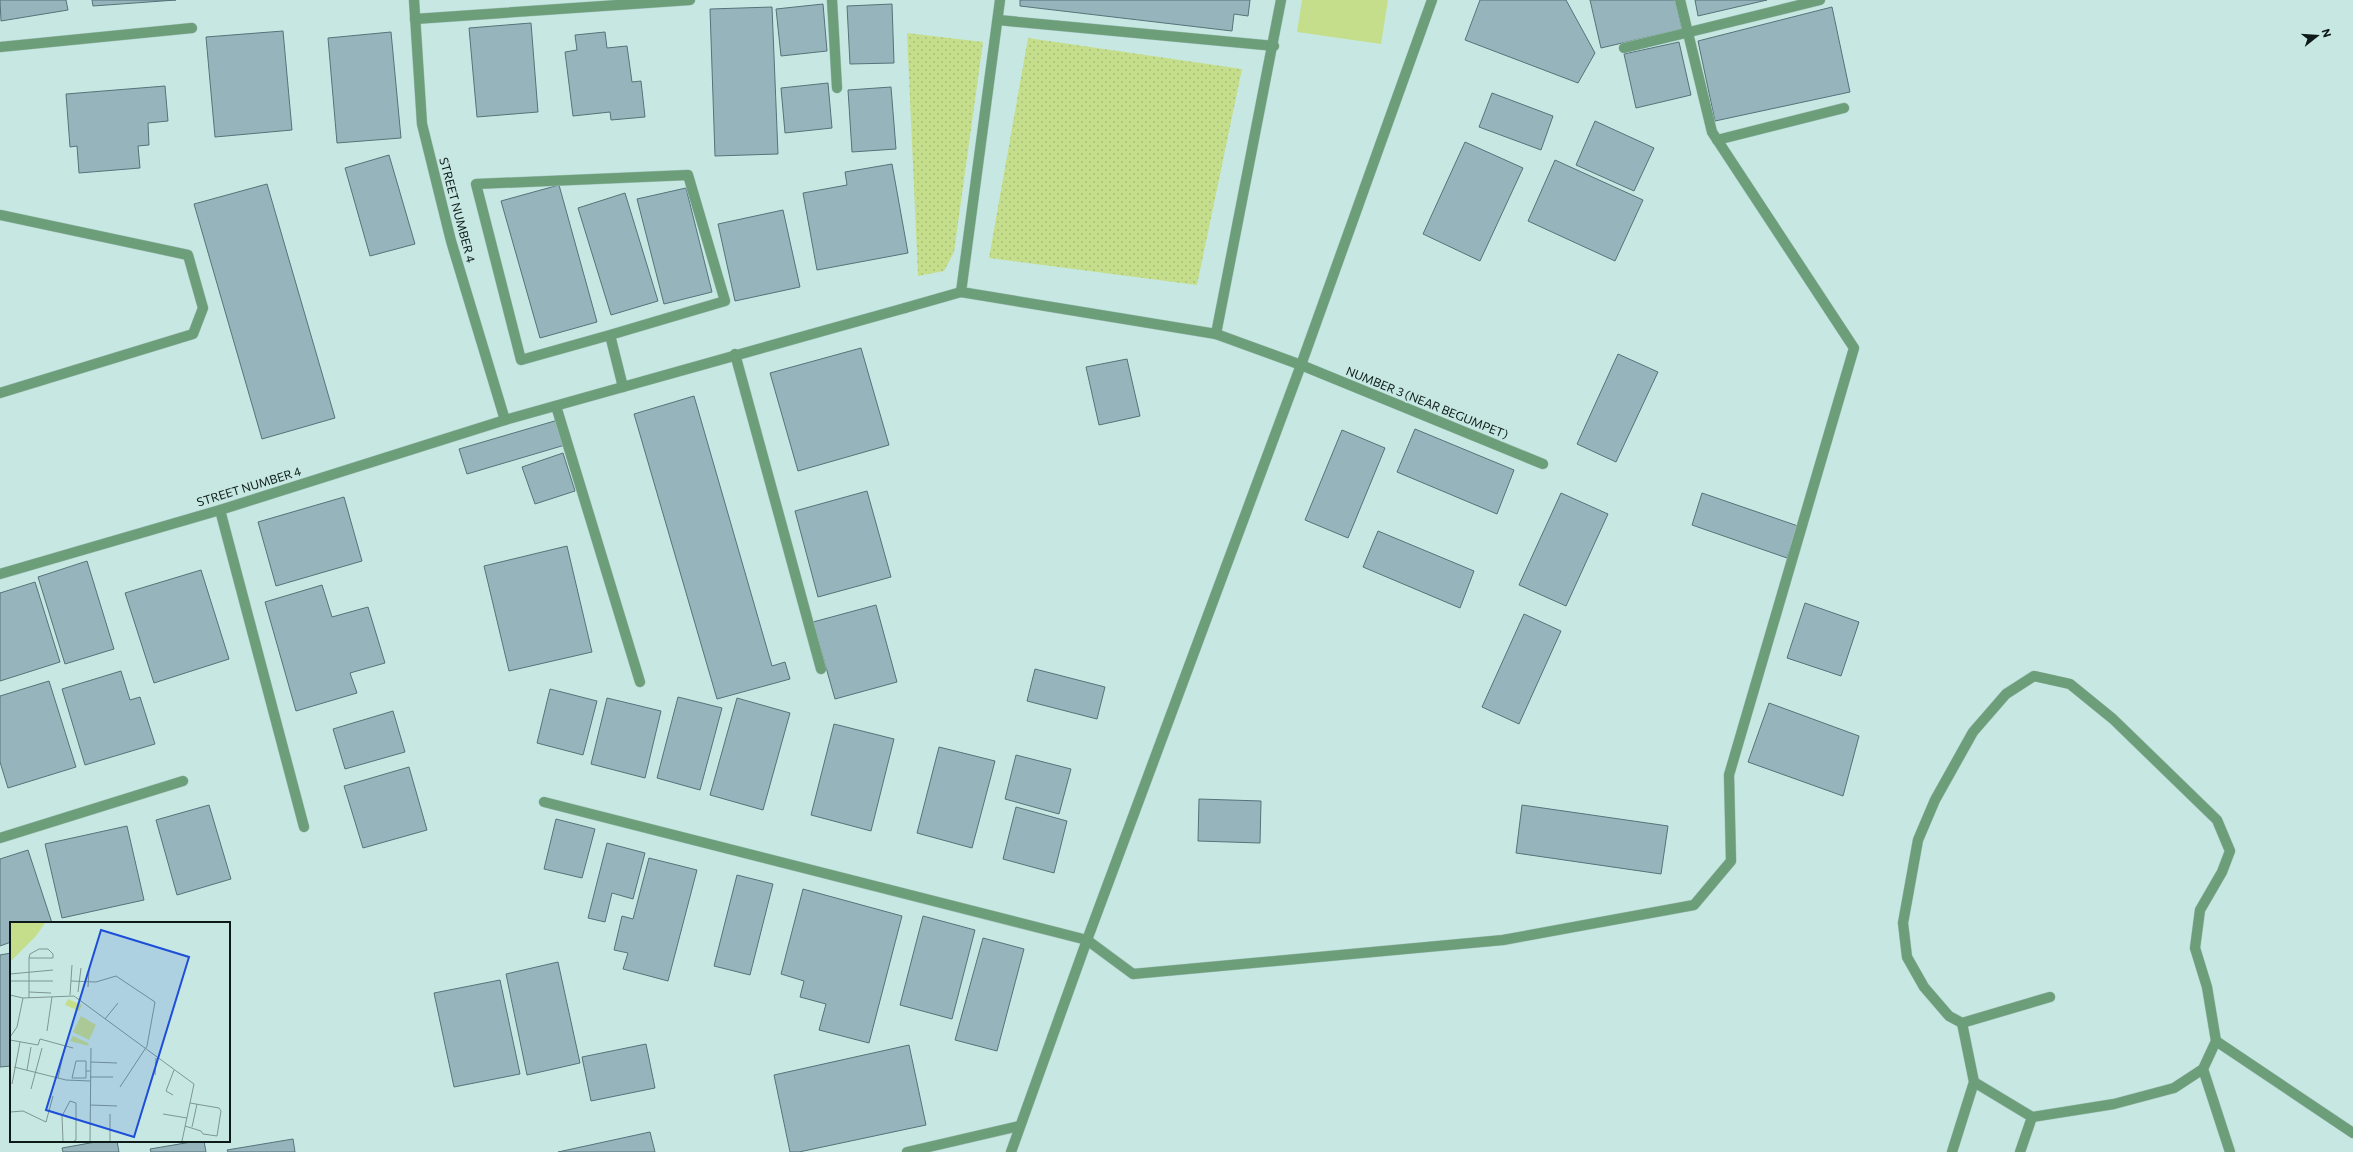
<svg xmlns="http://www.w3.org/2000/svg" width="2353" height="1152" font-family="Commissioner,sans-serif">
  <style>
    .grass { fill: #c5de8b }
    .park { fill: url(#park-dots) }
    .building { fill: #95b4bc; stroke: #557379 }
    .lines { fill: none; stroke-linecap: round; stroke-linejoin: round }
    .lane-casing { stroke: #a6c3be; stroke-width: 11 }
    .street-casing { stroke: #a6c3be; stroke-width: 11 }
    .lane { stroke: #6b9e79; stroke-width: 10 }
    .street { stroke: #6b9e79; stroke-width: 10 }
    .labels { text-anchor: middle; stroke-width: 4; stroke-linejoin: round; paint-order: stroke }
    .street-label { font-size: 12px; fill: #0d1a18; stroke: #c7e8e2 }
    .inset-road { fill: none; stroke: #7d9691; stroke-width: 1 }
    .view { fill: #1d4ed8; fill-opacity: 0.15; stroke: #1d4ed8; stroke-width: 2 }
    .inset-edge { fill: none; stroke: #0d1a18; stroke-width: 2 }
  </style>
  <defs>
    <pattern id="park-dots" width="8" height="8" patternUnits="userSpaceOnUse"><rect width="8" height="8" fill="#c5de8b"/><path d="M2 2h.1M6 6h.1" fill="none" stroke="#a8be77" stroke-width="1.8" stroke-linecap="round"/></pattern>
  </defs>
  <rect width="100%" height="100%" fill="#c7e8e2"/>
  <path class="grass" d="M1302 0H1388L1381 44 1297 32Z"/>
  <g class="park">
    <path d="M907 33 983 42 954 252 944 271 918 276Z"/>
    <path d="M1028 38 1242 69 1197 285 989 258Z"/>
  </g>
  <g class="building">
    <path d="M0 0H66L68 10 1 21Z"/>
    <path d="M92 0H176L93 6Z"/>
    <path d="M1020 0H1250L1248 16 1234 14 1232 31 1020 6Z"/>
    <path d="M1480 0H1566L1595 53 1578 83 1465 40Z"/>
    <path d="M1590 0H1675L1682 29 1601 48Z"/>
    <path d="M1695 0H1767L1698 16Z"/>
    <path d="M823 4 827 51 781 56 776 9Z"/>
    <path d="M892 4 894 63 850 64 847 6Z"/>
    <path d="M772 7 778 154 715 156 710 9Z"/>
    <path d="M1832 7 1850 92 1715 121 1698 41Z"/>
    <path d="M531 23 538 112 477 117 469 28Z"/>
    <path d="M283 31 292 130 215 137 206 37Z"/>
    <path d="M391 32 401 138 337 143 328 38Z"/>
    <path d="M605 32 607 48 627 46 632 82 641 81 645 117 611 120 610 112 573 116 565 52 577 50 575 35Z"/>
    <path d="M1679 42 1691 95 1636 108 1624 54Z"/>
    <path d="M828 83 832 128 785 133 781 88Z"/>
    <path d="M165 86 168 121 148 123 149 145 138 146 140 168 79 173 77 146 70 147 66 94Z"/>
    <path d="M891 87 896 149 852 152 848 90Z"/>
    <path d="M1492 93 1553 116 1541 150 1479 127Z"/>
    <path d="M1595 121 1654 148 1634 191 1576 165Z"/>
    <path d="M1465 142 1523 168 1480 261 1423 234Z"/>
    <path d="M389 155 415 244 370 256 345 168Z"/>
    <path d="M1555 160 1643 200 1615 261 1528 221Z"/>
    <path d="M892 164 908 253 817 270 803 193 847 185 845 172Z"/>
    <path d="M267 184 335 418 262 439 194 204Z"/>
    <path d="M559 185 597 322 540 338 501 201Z"/>
    <path d="M686 188 712 292 664 304 637 199Z"/>
    <path d="M625 193 658 301 611 315 578 208Z"/>
    <path d="M783 210 800 287 735 301 718 224Z"/>
    <path d="M861 348 889 445 798 471 770 373Z"/>
    <path d="M1618 354 1658 372 1616 462 1577 444Z"/>
    <path d="M1127 359 1140 416 1099 425 1086 367Z"/>
    <path d="M694 396 772 666 785 662 790 679 717 699 634 414Z"/>
    <path d="M558 420 565 445 467 474 459 449Z"/>
    <path d="M1415 429 1514 470 1497 514 1397 472Z"/>
    <path d="M1342 430 1385 448 1348 538 1305 520Z"/>
    <path d="M563 453 575 491 535 504 522 467Z"/>
    <path d="M867 491 891 577 818 597 795 511Z"/>
    <path d="M1561 493 1608 514 1566 606 1519 585Z"/>
    <path d="M1702 493 1798 526 1787 558 1692 525Z"/>
    <path d="M344 497 362 561 276 586 258 522Z"/>
    <path d="M1378 531 1474 571 1460 608 1363 567Z"/>
    <path d="M567 546 592 652 509 671 484 566Z"/>
    <path d="M87 561 114 649 65 664 38 577Z"/>
    <path d="M201 570 229 659 154 683 125 593Z"/>
    <path d="M35 582 60 662 0 681V593Z"/>
    <path d="M322 585 332 617 368 607 385 663 350 673 357 693 296 711 265 602Z"/>
    <path d="M1805 603 1859 622 1841 676 1787 658Z"/>
    <path d="M876 605 897 682 835 699 813 622Z"/>
    <path d="M1524 614 1561 631 1519 724 1482 707Z"/>
    <path d="M1035 669 1105 687 1097 719 1027 701Z"/>
    <path d="M121 671 130 700 140 697 155 744 85 765 62 689Z"/>
    <path d="M49 681 76 767 8 788 0 762V696Z"/>
    <path d="M550 689 597 701 583 755 537 743Z"/>
    <path d="M678 697 722 708 700 790 657 778Z"/>
    <path d="M607 698 661 711 645 778 591 764Z"/>
    <path d="M737 698 790 713 763 810 710 795Z"/>
    <path d="M1769 703 1859 736 1843 796 1748 762Z"/>
    <path d="M393 711 405 752 345 769 333 729Z"/>
    <path d="M834 724 894 739 871 831 811 815Z"/>
    <path d="M939 747 995 761 972 848 917 833Z"/>
    <path d="M1016 755 1071 769 1059 814 1005 799Z"/>
    <path d="M409 767 427 830 363 848 344 786Z"/>
    <path d="M1199 799 1261 801 1260 843 1198 841Z"/>
    <path d="M209 805 231 879 177 895 156 820Z"/>
    <path d="M1522 805 1668 826 1661 874 1516 853Z"/>
    <path d="M1016 807 1067 821 1054 873 1003 859Z"/>
    <path d="M556 819 595 829 582 878 544 869Z"/>
    <path d="M127 826 144 900 62 918 45 844Z"/>
    <path d="M607 843 645 853 633 899 612 893 605 922 588 918Z"/>
    <path d="M28 850 52 923H11V942L0 946V859Z"/>
    <path d="M649 858 697 870 668 981 623 969 628 953 614 950 622 916 633 919Z"/>
    <path d="M737 875 773 884 750 975 714 966Z"/>
    <path d="M803 889 902 916 869 1043 819 1030 826 1004 800 997 804 981 781 974Z"/>
    <path d="M923 916 975 930 952 1019 900 1005Z"/>
    <path d="M983 938 1024 949 997 1051 955 1040Z"/>
    <path d="M11 953V1066L0 1067V955Z"/>
    <path d="M558 962 580 1063 527 1075 506 974Z"/>
    <path d="M500 980 520 1074 454 1087 434 993Z"/>
    <path d="M646 1044 655 1088 591 1101 582 1057Z"/>
    <path d="M909 1045 926 1125 799 1152H790L774 1075Z"/>
    <path d="M650 1132 655 1152H558Z"/>
    <path d="M293 1139 295 1152H228L227 1150Z"/>
    <path d="M101 1141H117L119 1152H63L62 1148Z"/>
    <path d="M197 1141H204L206 1152H151L150 1149Z"/>
  </g>
  <g class="lines">
    <g class="lane-casing">
      <g id="lane">
        <path d="M1000 0 961 292 1216 334 1301 365"/>
        <path d="M998 20 1274 46"/>
        <path d="M905 308 961 292"/>
        <path d="M1216 334 1281 0"/>
        <path d="M1962 1023 2050 997"/>
        <path d="M2216 1041 2353 1133"/>
        <path d="M2203 1069 2230 1152"/>
        <path d="M1952 1152 1974 1082 1962 1023 1949 1016 1924 987 1907 957 1903 923 1918 840 1935 800 1973 732 2006 694 2034 676 2070 684 2113 719 2217 820 2230 851 2222 872 2200 910 2195 948 2207 987 2216 1041 2203 1069 2174 1088 2114 1104 2032 1117 1974 1082"/>
        <path d="M2020 1152 2032 1117"/>
      </g>
    </g>
    <g class="street-casing">
      <g id="street">
        <path d="M414 0 422 124 451 241 505 420"/>
        <path d="M832 0 837 88"/>
        <path d="M415 19 690 0"/>
        <path d="M0 47 192 28"/>
        <path d="M1624 48 1820 0"/>
        <path d="M1717 140 1844 108"/>
        <path d="M0 215 188 255 203 308 193 334 0 393"/>
        <path d="M610 335 521 360 476 184 688 175 725 301 610 335 623 387"/>
        <path d="M735 354 821 669"/>
        <path d="M1301 365 1543 464"/>
        <path d="M556 406 640 682"/>
        <path d="M220 510 304 827"/>
        <path d="M0 574 220 510 505 420 905 308"/>
        <path d="M544 802 1087 940 1133 974 1503 940 1694 905 1731 861 1729 775 1854 348 1712 132 1680 0"/>
        <path d="M0 838 183 781"/>
        <path d="M907 1152 1019 1126"/>
        <path d="M1011 1152 1087 940 1301 365 1432 0"/>
      </g>
    </g>
    <use href="#lane" class="lane"/>
    <use href="#street" class="street"/>
  </g>
  <g class="labels">
    <g class="street-label">
      <text transform="translate(457 210) rotate(75)" y="4">STREET NUMBER 4</text>
      <text transform="translate(1427 403) rotate(22)" y="4">NUMBER 3 (NEAR BEGUMPET)</text>
      <text transform="translate(249 487) rotate(-17)" y="4">STREET NUMBER 4</text>
    </g>
  </g>
  <g transform="translate(10 922)">
    <rect width="220" height="220" fill="#c7e8e2"/>
    <path d="M0 1H35L26 14 1 39ZM58 77 72 83 69 89 55 83Z" fill="#c5de8b"/>
    <path d="M71 94 86 103 79 118 63 110ZM63 114 78 121 79 124 60 119Z" fill="#c5de8b"/>
    <path class="inset-road" d="M0 52 43 48M1 59H43M61 59 86 60 106 54 145 80 137 124 110 165M78 65 79 48M19 70 41 71M68 70 71 46M0 73 13 76 64 74 184 162 172 219M60 73 62 43M19 76V36L20 32 29 27H38L43 32V36H19M95 97 108 81M37 109 42 75M0 115 7 105 13 76M0 118 28 123 30 117 63 126M81 140 107 141M4 145 56 158 80 159M17 148 21 125M76 149V156H62L66 139H76V149H80M145 153 146 136M80 155H103M48 156 55 124M2 162 10 120M21 167 32 126M163 173 156 169 164 148M80 183 107 184M0 190 13 189 36 200 43 174M100 192V219M153 192 177 196M175 204 191 209 193 212 207 214 211 189 209 186 180 181M182 205 187 182M53 219 52 194 60 179 66 181V218L64 219M80 219 81 126"/>
    <path class="view" d="M91 8 179 35 124 215 36 188Z"/>
    <rect width="220" height="220" class="inset-edge"/>
  </g>
  <g transform="translate(2317 36) rotate(73)" stroke="#c7e8e2" stroke-width="3" paint-order="stroke">
  <path d="M0-3L7 15L0 10L-7 15Z" fill="#0d1a18"/>
  <text y="-6" font-size="11" font-weight="bold" text-anchor="middle" fill="#0d1a18">N</text>
  </g>
</svg>
